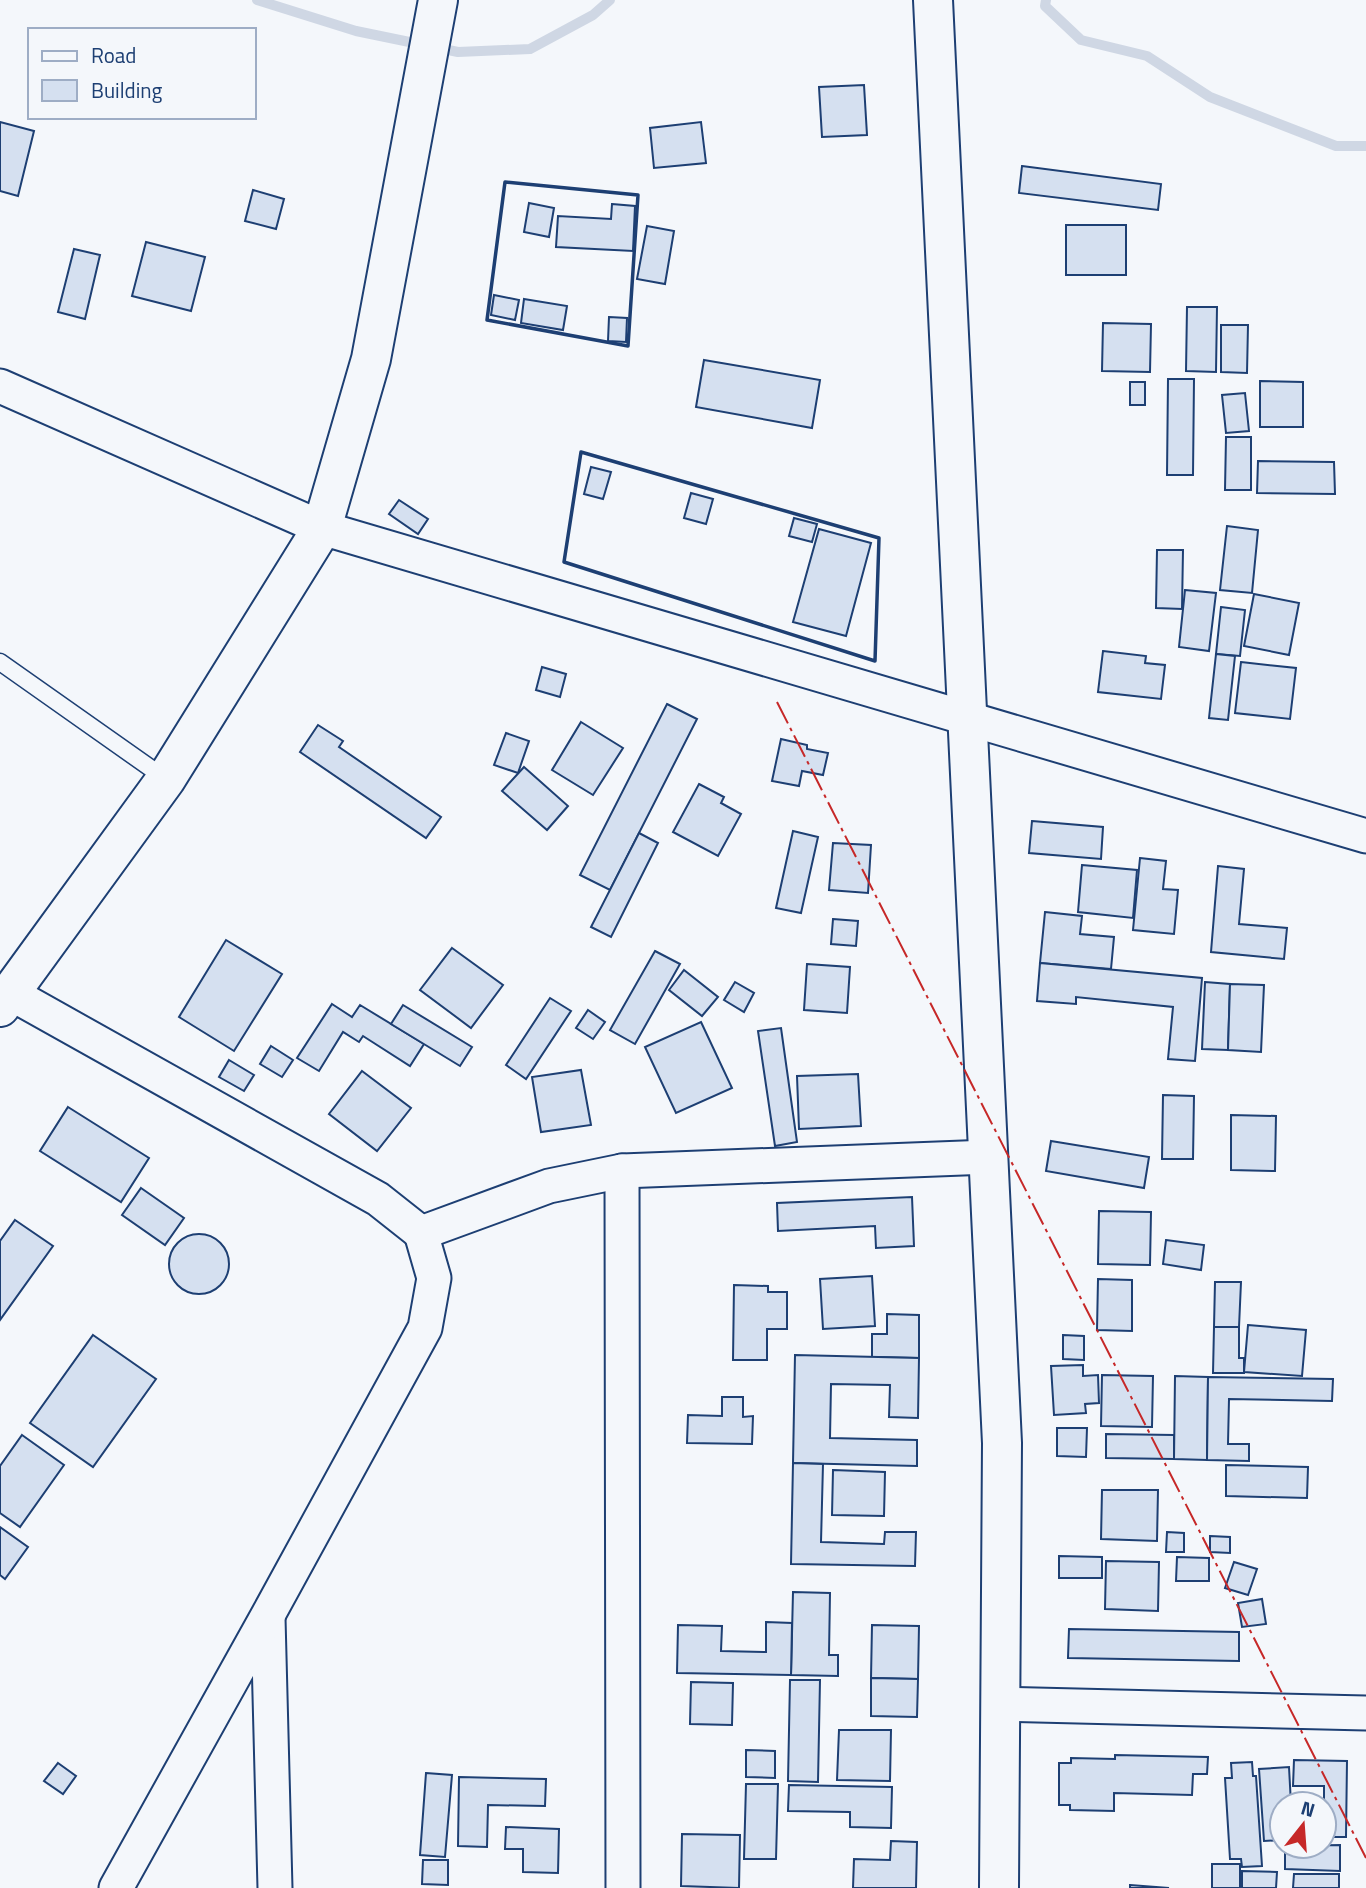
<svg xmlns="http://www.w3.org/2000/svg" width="1366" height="1888" font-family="'Titillium Web',sans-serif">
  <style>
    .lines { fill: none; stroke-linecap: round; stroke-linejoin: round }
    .stream { stroke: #cfd7e4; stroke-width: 10 }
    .building { fill: #d5e0f0; stroke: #1d3f73; stroke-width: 2 }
    .service-casing { stroke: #1d3f73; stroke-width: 19 }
    .minor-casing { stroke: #1d3f73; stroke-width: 37 }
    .tertiary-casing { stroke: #1d3f73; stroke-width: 42 }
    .service { stroke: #f4f7fb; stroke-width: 16 }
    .minor { stroke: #f4f7fb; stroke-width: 33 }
    .tertiary { stroke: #f4f7fb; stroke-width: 38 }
    .wall { stroke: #1d3f73; stroke-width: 3.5 }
    .power { stroke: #c62828; stroke-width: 2; stroke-dasharray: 24 5 3.5 5; stroke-linecap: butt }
  </style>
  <rect width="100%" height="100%" fill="#f4f7fb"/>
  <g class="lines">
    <g class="stream">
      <path d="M257 0 356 31 458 52 530 49 593 15 610 0"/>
      <path d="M1046 0 1045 6 1081 40 1147 56 1210 97 1336 146H1366"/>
    </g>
  </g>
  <g class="building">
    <path d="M864 85 867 135 822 137 819 87Z"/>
    <path d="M0 122 34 131 18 196 0 191Z"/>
    <path d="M701 122 706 163 654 168 650 128Z"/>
    <path d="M1022 166 1161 184 1158 210 1019 193Z"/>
    <path d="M253 190 284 199 276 229 245 221Z"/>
    <path d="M529 203 554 208 549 237 524 232Z"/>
    <path d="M612 204 635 206 633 251 556 247 558 216 611 219Z"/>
    <rect x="1066" y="225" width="60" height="50"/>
    <path d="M647 226 674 231 665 284 637 279Z"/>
    <path d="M146 242 205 257 191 311 132 296Z"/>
    <path d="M74 249 100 255 85 319 58 312Z"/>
    <path d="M494 295 519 300 515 320 491 315Z"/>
    <path d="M524 299 567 306 563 330 521 323Z"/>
    <path d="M1187 307H1217L1216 372 1186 371Z"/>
    <path d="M609 317 627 318 626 342 608 341Z"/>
    <path d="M1103 323 1151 324 1150 372 1102 371Z"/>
    <path d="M1221 325H1248L1247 373 1221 372Z"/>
    <path d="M704 360 820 380 812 428 696 407Z"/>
    <path d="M1168 379H1194L1193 475H1167Z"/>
    <path d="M1260 381 1303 382V427H1260Z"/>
    <rect x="1130" y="382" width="15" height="23"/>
    <path d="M1245 393 1249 431 1226 433 1222 395Z"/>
    <path d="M1226 437H1251V490H1225Z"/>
    <path d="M1258 461 1334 462 1335 494 1257 493Z"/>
    <path d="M591 467 611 472 603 499 584 494Z"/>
    <path d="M691 493 713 499 706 524 684 518Z"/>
    <path d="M399 500 428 519 418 534 389 514Z"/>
    <path d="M794 518 817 524 812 542 789 536Z"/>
    <path d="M1227 526 1258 530 1252 593 1220 590Z"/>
    <path d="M819 529 871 543 846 636 793 622Z"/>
    <path d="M1157 550H1183L1182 609 1156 608Z"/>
    <path d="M1185 590 1216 593 1209 651 1179 647Z"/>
    <path d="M1254 594 1299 603 1289 655 1244 646Z"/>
    <path d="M1221 607 1245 610 1240 656 1216 654Z"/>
    <path d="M1103 651 1146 656 1145 663 1165 665 1161 699 1098 692Z"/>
    <path d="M1216 654 1235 656 1228 720 1209 718Z"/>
    <path d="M1241 662 1296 668 1290 719 1235 713Z"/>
    <path d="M542 667 566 674 560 697 536 690Z"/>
    <path d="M667 704 697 719 610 890 580 875Z"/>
    <path d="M581 722 623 748 593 795 552 770Z"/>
    <path d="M318 725 343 741 339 747 441 817 426 838 300 752Z"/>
    <path d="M506 733 529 741 518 773 494 765Z"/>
    <path d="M781 739 807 745V749L828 753 823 775 802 771 799 786 772 781Z"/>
    <path d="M524 767 568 806 547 830 502 791Z"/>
    <path d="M699 784 724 797 721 803 741 814 718 856 673 832Z"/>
    <path d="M1032 821 1103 827 1101 859 1029 853Z"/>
    <path d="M793 831 818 837 801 913 776 908Z"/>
    <path d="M639 833 658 843 611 937 591 927Z"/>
    <path d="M833 843 871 845 868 893 829 890Z"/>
    <path d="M1140 858 1166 861 1163 889 1178 890 1174 934 1133 930Z"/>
    <path d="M1082 865 1137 870 1133 918 1078 912Z"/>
    <path d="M1218 866 1244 869 1239 924 1287 928 1284 959 1211 952Z"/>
    <path d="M1045 912 1082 916 1080 934 1114 937 1111 969 1040 963Z"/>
    <path d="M833 919 858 921 856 946 831 944Z"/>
    <path d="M226 940 282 974 234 1051 179 1017Z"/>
    <path d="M452 948 503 985 471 1028 420 990Z"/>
    <path d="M655 951 680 964 635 1044 610 1030Z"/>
    <path d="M1040 963 1202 978 1195 1061 1168 1059 1173 1007 1076 997V1004L1037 1001Z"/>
    <path d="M807 964 850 967 847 1013 804 1010Z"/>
    <path d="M684 970 718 997 702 1016 669 990Z"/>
    <path d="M735 982 754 993 744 1012 724 1000Z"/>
    <path d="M1205 982 1230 984 1228 1050 1202 1049Z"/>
    <path d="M1230 984 1264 985 1261 1052 1228 1050Z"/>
    <path d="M550 998 571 1011 526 1079 506 1065Z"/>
    <path d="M332 1004 352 1017 360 1005 424 1044 410 1066 363 1036 359 1042 343 1032 319 1071 297 1058Z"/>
    <path d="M403 1005 472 1047 460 1066 391 1024Z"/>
    <path d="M588 1010 605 1022 593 1039 576 1028Z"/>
    <path d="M701 1022 732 1088 676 1113 645 1047Z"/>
    <path d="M781 1028 797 1142 775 1146 758 1031Z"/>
    <path d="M271 1046 293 1060 282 1077 260 1064Z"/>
    <path d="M229 1060 254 1075 244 1091 219 1077Z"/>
    <path d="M581 1070 591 1125 541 1132 532 1077Z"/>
    <path d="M362 1071 411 1108 377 1151 329 1114Z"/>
    <path d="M858 1074 861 1126 799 1129 797 1076Z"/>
    <path d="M1163 1095 1194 1096 1193 1159H1162Z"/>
    <path d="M68 1107 149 1158 121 1202 40 1151Z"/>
    <path d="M1231 1115 1276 1116 1275 1171 1231 1170Z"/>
    <path d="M1051 1141 1149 1157 1144 1188 1046 1171Z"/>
    <path d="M141 1188 184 1218 165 1245 122 1215Z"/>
    <path d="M912 1197 914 1246 876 1248 875 1226 778 1231 777 1203Z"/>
    <path d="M1099 1211 1151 1212 1150 1265 1098 1264Z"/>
    <path d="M15 1220 53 1246 0 1320V1241Z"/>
    <circle cx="199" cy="1264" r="30"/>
    <path d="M1166 1240 1204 1245 1201 1270 1163 1264Z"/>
    <path d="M872 1276 875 1326 823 1329 820 1279Z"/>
    <path d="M1098 1279 1132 1280V1331L1097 1330Z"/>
    <path d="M1215 1282H1241L1239 1327H1214Z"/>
    <path d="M734 1285 768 1286V1292H787V1329H767V1360H733Z"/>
    <path d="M887 1314 919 1315V1358L872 1357V1334H887Z"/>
    <path d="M1248 1325 1306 1330 1302 1376 1244 1372Z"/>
    <path d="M1214 1327H1239V1358H1244V1373H1213Z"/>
    <path d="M93 1335 156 1379 93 1467 30 1423Z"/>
    <path d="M1063 1335 1084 1336V1360L1063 1359Z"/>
    <path d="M795 1355 919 1358 918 1418 889 1417 890 1385 831 1384 830 1438 917 1440V1466L793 1463Z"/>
    <path d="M1083 1365V1376L1098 1375 1099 1403 1085 1404 1086 1413 1054 1415 1051 1366Z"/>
    <path d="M1102 1375 1153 1376 1152 1427 1101 1426Z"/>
    <path d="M1175 1376 1208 1377 1207 1460 1174 1459Z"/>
    <path d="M1208 1377 1333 1379 1332 1401 1229 1399 1228 1444H1249V1461L1207 1460Z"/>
    <path d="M722 1397H743V1417L753 1416 752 1444 687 1443 688 1415 722 1416Z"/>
    <path d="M1057 1428H1087L1086 1457 1057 1456Z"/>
    <path d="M1106 1434 1174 1435V1459L1106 1458Z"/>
    <path d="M22 1435 64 1465 20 1527 0 1513V1466Z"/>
    <path d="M793 1463 823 1464 821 1542 884 1544 885 1532H916L915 1566 791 1564Z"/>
    <path d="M1226 1465 1308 1467 1307 1498 1226 1496Z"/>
    <path d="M833 1470 885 1472 884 1516 832 1515Z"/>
    <path d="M1102 1490H1158L1157 1541 1101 1539Z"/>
    <path d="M0 1527 28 1547 5 1579 0 1575Z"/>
    <path d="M1167 1532 1184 1533V1552H1166Z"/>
    <path d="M1210 1536 1230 1537V1553L1210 1552Z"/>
    <path d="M1059 1556 1102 1557V1578H1059Z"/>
    <path d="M1177 1557 1209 1558V1581H1176Z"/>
    <path d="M1106 1561 1159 1562 1158 1611 1105 1609Z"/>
    <path d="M1234 1562 1257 1569 1248 1595 1225 1588Z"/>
    <path d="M793 1592 830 1593 829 1655H838V1676L791 1675Z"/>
    <path d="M1262 1599 1266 1624 1242 1627 1238 1603Z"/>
    <path d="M766 1622 792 1623 791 1675 677 1673 678 1625 722 1626 721 1651 766 1652Z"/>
    <path d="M872 1625 919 1626 918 1679 871 1678Z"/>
    <path d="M1069 1629 1239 1632V1661L1068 1658Z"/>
    <path d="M871 1678 918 1679 917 1717 871 1716Z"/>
    <path d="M790 1680H820L818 1782 788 1781Z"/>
    <path d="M691 1682 733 1683 732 1725 690 1724Z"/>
    <path d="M839 1730H891L890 1781 837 1780Z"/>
    <path d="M746 1750 775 1751V1778L746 1777Z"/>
    <path d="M1115 1755 1208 1757 1207 1774H1193L1192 1795 1114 1793V1811L1070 1810V1805H1059V1763H1071V1758L1115 1759Z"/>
    <path d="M1294 1760 1347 1761 1346 1837H1324V1786H1293Z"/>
    <path d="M1252 1762 1253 1776H1256L1262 1866 1242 1867 1241 1859H1230L1225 1778H1232L1231 1763Z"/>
    <path d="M58 1763 76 1776 63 1794 44 1781Z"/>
    <path d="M1289 1767 1291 1804H1282V1840L1264 1841 1259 1769Z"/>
    <path d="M426 1773 452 1775 445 1857 420 1855Z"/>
    <path d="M459 1777 546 1779 545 1806 488 1805 487 1847 458 1846Z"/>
    <path d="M746 1784H778L776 1859H744Z"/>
    <path d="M789 1785 892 1787 891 1828 850 1827V1812L788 1811Z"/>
    <path d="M506 1827 559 1829 558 1873 523 1872V1849H505Z"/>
    <path d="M682 1834 740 1835 739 1888 681 1886Z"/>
    <path d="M891 1841 917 1842 916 1888H853L854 1859 890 1860Z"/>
    <path d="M1340 1845V1871L1285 1869V1846Z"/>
    <path d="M423 1860H448V1885L422 1884Z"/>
    <rect x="1212" y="1864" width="28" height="24"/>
    <path d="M1242 1871 1277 1872 1276 1888H1242Z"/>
    <path d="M1294 1874H1339V1888H1293Z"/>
    <path d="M1130 1885 1169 1888H1130Z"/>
  </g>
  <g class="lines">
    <g class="service-casing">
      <path id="service" d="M0 662 166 779"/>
    </g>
    <g class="minor-casing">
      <g id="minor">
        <path d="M0 386 322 528 1366 836"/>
        <path d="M10 993 378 1199 421 1233 549 1186 622 1171 989 1157"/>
        <path d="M622 1171 623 1888"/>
        <path d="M268 1618 275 1888"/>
        <path d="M1000 1704 1366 1713"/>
        <path d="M116 1888 268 1615 425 1328 434 1278 421 1233"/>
      </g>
    </g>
    <g class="tertiary-casing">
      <g id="tertiary">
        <path d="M933 0 1002 1443 999 1888"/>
        <path d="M0 1007 166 779 322 528 371 359 438 0"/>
      </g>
    </g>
    <use href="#service" class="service"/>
    <use href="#minor" class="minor"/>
    <use href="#tertiary" class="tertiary"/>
    <g class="wall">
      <path d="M505 182 638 195 628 346 487 320Z"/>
      <path d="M581 452 879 538 875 661 564 562Z"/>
    </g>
    <path class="power" d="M777 702 1366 1858"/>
  </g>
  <rect x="28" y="28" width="228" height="91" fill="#f4f7fb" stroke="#9eadc5" stroke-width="2"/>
  <rect x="42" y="51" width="35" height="10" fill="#f4f7fb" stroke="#9eadc5" stroke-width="2"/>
  <text x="91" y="63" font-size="21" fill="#1d3f73">Road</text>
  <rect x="42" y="80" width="35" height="21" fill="#d5e0f0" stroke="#9eadc5" stroke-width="2"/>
  <text x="91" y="98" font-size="21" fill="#1d3f73">Building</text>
  <g transform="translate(1303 1825) rotate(17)"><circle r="33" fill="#f4f7fb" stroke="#9eadc5" stroke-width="2"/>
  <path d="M0-5L12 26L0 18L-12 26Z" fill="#c62828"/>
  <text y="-10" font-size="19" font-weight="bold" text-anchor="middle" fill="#1d3f73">N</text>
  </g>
</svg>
